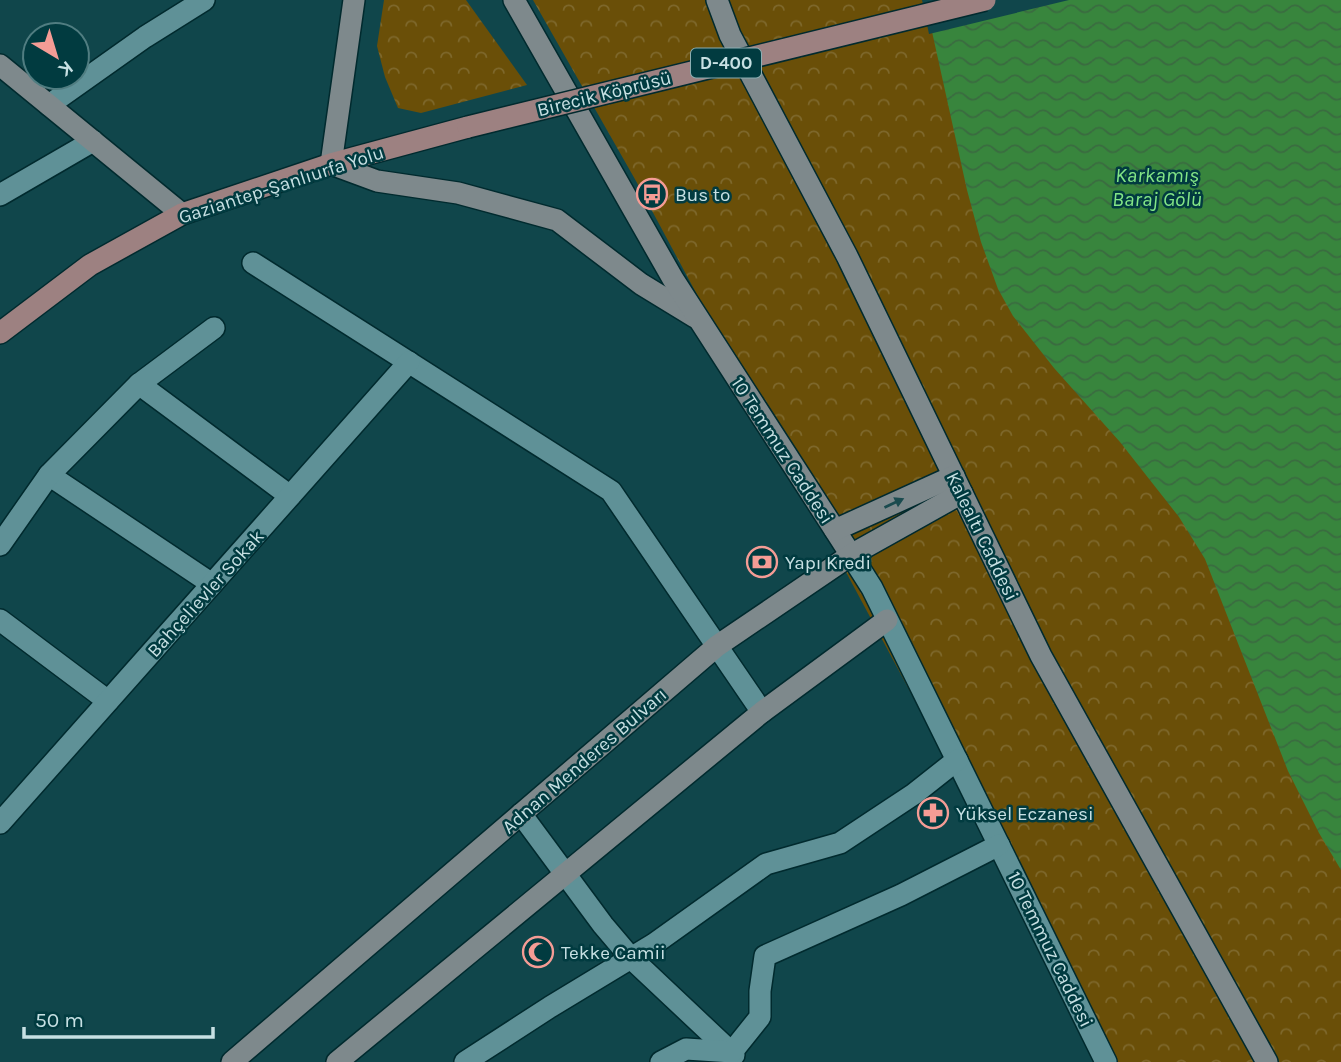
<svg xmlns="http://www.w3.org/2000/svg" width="1341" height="1062" font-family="Karla,sans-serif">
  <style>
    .park { fill: url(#park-crowns) }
    .water { fill: url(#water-waves) }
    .pier { fill: #10464b }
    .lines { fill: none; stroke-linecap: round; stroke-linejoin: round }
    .street-casing { stroke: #012a2e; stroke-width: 24 }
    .secondary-casing { stroke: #012a2e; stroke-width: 24 }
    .primary-casing { stroke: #012a2e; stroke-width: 24 }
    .street { stroke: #5f9197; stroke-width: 21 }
    .secondary { stroke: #7e898c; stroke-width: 21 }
    .primary { stroke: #9d8181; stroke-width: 21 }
    .primary-bridge-casing { stroke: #012a2e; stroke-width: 24; stroke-linecap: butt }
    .primary-bridge { stroke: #9d8181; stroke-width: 21 }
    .oneway { fill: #1a4b4f }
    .labels { text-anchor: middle; stroke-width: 5; stroke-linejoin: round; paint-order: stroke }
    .shield { fill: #013b40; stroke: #8caeb2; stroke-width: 2 }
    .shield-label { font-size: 18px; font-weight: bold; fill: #c7e0e3 }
    .street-label { font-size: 19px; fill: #c7e0e3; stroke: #013b40 }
    .poi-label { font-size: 19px; fill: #c7e0e3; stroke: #013b40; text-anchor: start }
    .water-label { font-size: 21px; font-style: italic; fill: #83e686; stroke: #013b40 }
  </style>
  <defs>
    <pattern id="park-crowns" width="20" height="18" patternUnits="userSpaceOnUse" patternTransform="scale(1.75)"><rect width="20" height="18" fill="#6a4f08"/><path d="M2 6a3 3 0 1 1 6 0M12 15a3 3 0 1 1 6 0" fill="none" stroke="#7e682c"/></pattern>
    <pattern id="water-waves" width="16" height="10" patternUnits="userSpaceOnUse" patternTransform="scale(1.75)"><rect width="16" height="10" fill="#38853d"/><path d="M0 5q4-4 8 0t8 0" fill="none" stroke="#3a6b40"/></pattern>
  </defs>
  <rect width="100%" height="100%" fill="#10464b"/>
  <g class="park">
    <path d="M384 0H466L527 85 421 113 398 108 385 77 377 46Z"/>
    <path d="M533 0H1019L1341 771V1062H1109L636 181Z"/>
  </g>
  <path class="water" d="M925 0H1341V870L1319 833 1288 771 1205 559 1179 517 1120 442 1054 368 1013 316 998 289 981 242 967 190Z"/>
  <path class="pier" d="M922 0H1069L929 34Z"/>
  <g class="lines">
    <g class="street-casing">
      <g id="street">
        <path d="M49 105 145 37 204 0"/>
        <path d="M0 195 93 141"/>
        <path d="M253 263 611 491 762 712"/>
        <path d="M139 384 290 496"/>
        <path d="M49 475 212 584"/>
        <path d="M0 545 49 475 139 384 214 328"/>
        <path d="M851 555 872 588 1106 1062"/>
        <path d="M0 620 108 701"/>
        <path d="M521 814 603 925 631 958 734 1055"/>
        <path d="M0 823 409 362"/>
        <path d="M465 1062 550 1007 654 944 766 864 840 843 914 794 957 760"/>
        <path d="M661 1062 686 1049 732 1052 760 1017V991L765 956 901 895 999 845"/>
      </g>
    </g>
    <g class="secondary-casing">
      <g id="secondary">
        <path d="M354 0 331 164 377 181 458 193 557 220 641 284 695 317"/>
        <path d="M514 0 673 279 851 555"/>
        <path d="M717 0 730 35 847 256 1041 656 1267 1062"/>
        <path d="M0 65 182 214"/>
        <path d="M835 530 954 476"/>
        <path d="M232 1062 717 646 851 555 962 493"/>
        <path d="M337 1062 762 712 887 620"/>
      </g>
    </g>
    <g class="primary-casing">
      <path id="primary" d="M0 333 90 265 182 214 331 164 468 127"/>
    </g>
    <use href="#street" class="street"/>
    <use href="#secondary" class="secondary"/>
    <use href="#primary" class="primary"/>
    <g class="primary-bridge-casing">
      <path id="primary-bridge" d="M468 127 985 0"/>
    </g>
    <use href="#primary-bridge" class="primary-bridge"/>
  </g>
  <defs><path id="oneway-solid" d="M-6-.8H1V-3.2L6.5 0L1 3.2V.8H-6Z" transform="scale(1.75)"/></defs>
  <use class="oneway" href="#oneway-solid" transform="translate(894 503) rotate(-25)"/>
  <defs>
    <g id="bus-ring" transform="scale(1.575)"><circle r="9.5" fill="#013b40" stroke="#f59c95" stroke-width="1.5"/><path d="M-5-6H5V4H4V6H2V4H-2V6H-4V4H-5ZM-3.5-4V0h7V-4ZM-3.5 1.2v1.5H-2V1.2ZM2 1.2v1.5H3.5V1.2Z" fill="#f59c95"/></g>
    <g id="bank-ring" transform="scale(1.575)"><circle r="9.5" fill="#013b40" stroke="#f59c95" stroke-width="1.5"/><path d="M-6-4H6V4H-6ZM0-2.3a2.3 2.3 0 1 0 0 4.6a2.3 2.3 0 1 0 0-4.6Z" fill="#f59c95"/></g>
    <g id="pharmacy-ring" transform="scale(1.575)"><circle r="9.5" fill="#013b40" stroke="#f59c95" stroke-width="1.5"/><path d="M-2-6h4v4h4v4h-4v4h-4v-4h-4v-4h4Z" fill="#f59c95"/></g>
    <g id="mosque-ring" transform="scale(1.575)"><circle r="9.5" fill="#013b40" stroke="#f59c95" stroke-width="1.5"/><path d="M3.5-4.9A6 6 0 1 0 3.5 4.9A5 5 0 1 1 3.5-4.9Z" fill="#f59c95"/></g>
  </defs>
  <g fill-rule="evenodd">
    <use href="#bus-ring" x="652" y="194"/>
    <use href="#bank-ring" x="762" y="562"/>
    <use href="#pharmacy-ring" x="933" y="813"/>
    <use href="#mosque-ring" x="538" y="952"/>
  </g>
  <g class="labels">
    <rect class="shield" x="691" y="48.5" width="70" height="29" rx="5"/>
    <g class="shield-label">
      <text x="726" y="69">D-400</text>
    </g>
    <g class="street-label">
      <text transform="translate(604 93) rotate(-14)" y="7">Birecik Köprüsü</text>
      <text transform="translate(281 184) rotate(-18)" y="7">Gaziantep-Şanlıurfa Yolu</text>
      <text transform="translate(783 450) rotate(57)" y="7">10 Temmuz Caddesi</text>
      <text transform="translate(983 536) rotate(64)" y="7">Kalealtı Caddesi</text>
      <text transform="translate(205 593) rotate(-48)" y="7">Bahçelievler Sokak</text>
      <text transform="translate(584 760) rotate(-41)" y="7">Adnan Menderes Bulvarı</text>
      <text transform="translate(1051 949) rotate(64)" y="7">10 Temmuz Caddesi</text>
    </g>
    <g class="poi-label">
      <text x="675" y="201">Bus to</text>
      <text x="785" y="569">Yapı Kredi</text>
      <text x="956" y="820">Yüksel Eczanesi</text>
      <text x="561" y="959">Tekke Camii</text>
    </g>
    <g class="water-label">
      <text x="1157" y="182">Karkamış<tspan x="1157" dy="24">Baraj Gölü</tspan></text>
    </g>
  </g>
  <g transform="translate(56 56) rotate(142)"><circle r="33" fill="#013b40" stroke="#507d81" stroke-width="2"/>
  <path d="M0-5L12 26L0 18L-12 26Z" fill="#f59c95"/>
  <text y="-10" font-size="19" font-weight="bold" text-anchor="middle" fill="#c7e0e3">K</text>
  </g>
  <path d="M24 1027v10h189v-10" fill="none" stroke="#c7e0e3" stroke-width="3.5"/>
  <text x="35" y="1027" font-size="21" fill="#c7e0e3" stroke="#013b40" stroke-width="5" paint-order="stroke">50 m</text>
</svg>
